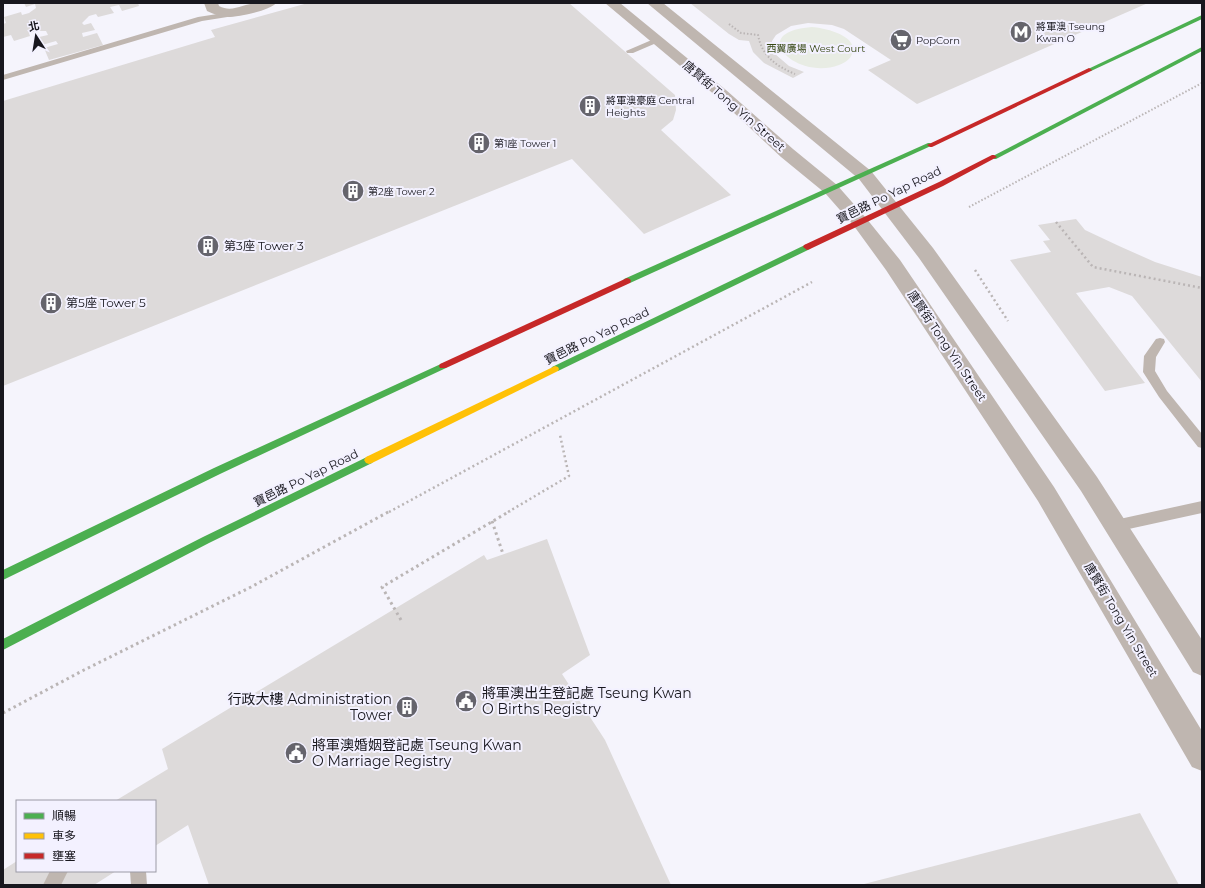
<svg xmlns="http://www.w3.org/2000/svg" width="1205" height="888" font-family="Montserrat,'Noto Sans TC',sans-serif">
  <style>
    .green { fill: #e8ece4 }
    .building { fill: #dddada }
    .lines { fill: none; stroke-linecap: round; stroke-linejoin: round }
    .path-far2 { stroke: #bab5b5; stroke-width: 2; stroke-dasharray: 1.5 2; stroke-linecap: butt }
    .path-far1 { stroke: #bab5b5; stroke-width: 2.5; stroke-dasharray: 2 3; stroke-linecap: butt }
    .path { stroke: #bab5b5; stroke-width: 3; stroke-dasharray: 2.5 3.5; stroke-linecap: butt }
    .lane { fill: #bfb6b0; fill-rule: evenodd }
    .street { fill: #bfb6b0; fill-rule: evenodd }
    .fast { fill: #4caf50; fill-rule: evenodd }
    .slow { fill: #ffc107; fill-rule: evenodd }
    .jam { fill: #c62828; fill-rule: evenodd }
    .labels { text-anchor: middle; stroke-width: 4; stroke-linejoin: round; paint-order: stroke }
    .far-poi-label { font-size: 10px; fill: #18171e; stroke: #f3f1ff; text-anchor: start }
    .far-park-label { font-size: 10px; fill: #374814; stroke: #f3f1ff }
    .street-label { font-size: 12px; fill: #18171e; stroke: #f3f1ff }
    .poi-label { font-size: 12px; fill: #18171e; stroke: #f3f1ff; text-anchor: start }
    .near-poi-label { font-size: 14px; fill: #18171e; stroke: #f3f1ff; text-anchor: start }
  </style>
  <rect width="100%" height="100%" fill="#f5f4fc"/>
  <path class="green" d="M812 27C824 28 859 35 852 54 850 60 844 63 839 65 797 81 745 32 812 27Z"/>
  <g class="building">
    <path d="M24 3H138L139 6 122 11 119 5 110 7 114 13 98 17 96 14 89 16 82 23 84 25 91 23 95 30 82 33 83 37 97 33 103 45 49 60 44 48 58 44 56 41 42 45 39 37 48 35 46 31H38L29 33 30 36 14 41 11 35 3 37V24L6 23 4 17 21 12 22 15 29 13 36 8 35 4 26 7Z"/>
    <path d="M308 3H569L675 95 676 110 673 120 661 130 731 195 644 234 572 159 3 386V101L215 37 211 30Z"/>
    <path d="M690 3H1148L917 104 868 70 891 60 844 29 832 25 808 23 791 26 776 35 772 41V49L775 54 789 66 804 72 793 78 764 63 753 52 749 41 739 40 729 34Z"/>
    <path d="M1076 219 1085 230 1119 246 1155 262 1202 277V382L1132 296 1109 287 1076 293 1145 383 1105 391 1010 260 1051 252 1043 241 1050 240 1038 225Z"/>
    <path d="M547 539 590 655 562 674 605 740 671 885H209L188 825 155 846V801H115L168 769 162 749 484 555 487 560Z"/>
    <path d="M1140 813 1179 885H864V884Z"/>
    <path d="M17 861V871H116L94 885H3V870Z"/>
  </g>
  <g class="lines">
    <g class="path-far2">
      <path d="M729 24 741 33 758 35C762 56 776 66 795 74"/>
      <path d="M969 207 1202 83"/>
    </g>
    <g class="path-far1">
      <path d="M1056 222 1093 267 1202 288"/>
      <path d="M975 270 1008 321"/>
      <path d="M389 512 812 282"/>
      <path d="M508 512 569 476 560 435"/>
    </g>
    <g class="path">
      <path d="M492 521 503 554"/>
      <path d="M401 620 382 587 510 511"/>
      <path d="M3 713 84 670 251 587 390 511"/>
    </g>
    <g class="lane">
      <path d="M237 11H240V15L202 21 3 80V75L198 17Z"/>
      <path d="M654 39H660L661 41 633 53H627L626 51Z"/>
      <path d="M1160 338 1164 339 1165 342 1156 357 1155 371 1167 391 1202 434V448L1198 447 1159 397 1143 372 1144 356 1156 339Z"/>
      <path d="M1202 501V513L1115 532 1110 530 1109 526 1110 522 1115 520Z"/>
      <path d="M50 871H68L61 885H43Z"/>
      <path d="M130 871H146L147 885H131Z"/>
    </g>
    <g class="street">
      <path d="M204 3H218L219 6C232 13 243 4 256 3 263 2 269 3 276 3 270 11 235 18 225 17 219 16 213 14 207 11Z"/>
      <path d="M605 3H620L726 90 793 149 837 185 866 218 900 260 1054 487 1202 731V771L1192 767 1038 501 886 270 854 226 825 193 781 157 716 96Z"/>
      <path d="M647 3H663L871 171 933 248 1097 477 1202 640V676L1193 672 1081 491 919 258 859 179Z"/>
    </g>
    <g class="fast">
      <path d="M1202 15V19L1091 71 1086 70Z"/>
      <path d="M1202 47V51L996 159H994L991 157Z"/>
      <path d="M928 143H930L933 145 630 283H624L623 281 624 279Z"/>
      <path d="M807 244 811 247 810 249 558 371H552L551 369 552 367Z"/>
      <path d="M443 363 447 366 446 368 220 474 3 580V570L214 468Z"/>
      <path d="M369 456 372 457 374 460 372 463 209 543 3 650V639L203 537Z"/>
    </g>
    <path class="slow" d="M555 366 558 367 559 369 558 371 372 463 369 464 366 463 364 460 366 457Z"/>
    <g class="jam">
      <path d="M1089 68 1092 70 1091 71 932 147H930L927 145Z"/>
      <path d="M992 155H994L997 157 943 186 810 249 807 250 803 247 804 245 939 182Z"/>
      <path d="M627 278 630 279 631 281 630 283 446 368H440L439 366 440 364Z"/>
    </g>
  </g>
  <defs>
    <g id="metro-disc" transform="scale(1.15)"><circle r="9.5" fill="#65646c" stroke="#f3f1ff"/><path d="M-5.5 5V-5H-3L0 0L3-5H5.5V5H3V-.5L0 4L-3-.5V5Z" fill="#fff"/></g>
    <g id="supermarket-disc" transform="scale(1.15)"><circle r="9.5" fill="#65646c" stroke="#f3f1ff"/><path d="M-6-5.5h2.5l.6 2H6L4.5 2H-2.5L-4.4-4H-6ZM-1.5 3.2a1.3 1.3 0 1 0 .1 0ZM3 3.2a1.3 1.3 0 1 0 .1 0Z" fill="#fff"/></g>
    <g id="building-disc" transform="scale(1.15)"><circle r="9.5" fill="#65646c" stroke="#f3f1ff"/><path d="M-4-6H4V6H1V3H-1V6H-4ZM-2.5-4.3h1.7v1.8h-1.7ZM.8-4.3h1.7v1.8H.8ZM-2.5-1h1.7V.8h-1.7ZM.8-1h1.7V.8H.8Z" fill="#fff"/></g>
    <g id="civic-disc" transform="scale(1.15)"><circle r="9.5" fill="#65646c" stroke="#f3f1ff"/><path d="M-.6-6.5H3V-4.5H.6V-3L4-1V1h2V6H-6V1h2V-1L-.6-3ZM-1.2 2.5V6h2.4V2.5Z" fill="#fff"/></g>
  </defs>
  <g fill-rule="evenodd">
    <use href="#metro-disc" x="1021" y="32"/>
    <use href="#supermarket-disc" x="901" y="40"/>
    <use href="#building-disc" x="590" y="106"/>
    <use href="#building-disc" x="479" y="143"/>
    <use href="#building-disc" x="353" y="191"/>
    <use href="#building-disc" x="208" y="246"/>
    <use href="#building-disc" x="51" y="303"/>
    <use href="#civic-disc" x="466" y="701"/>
    <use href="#building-disc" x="407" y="707"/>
    <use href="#civic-disc" x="296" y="753"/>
  </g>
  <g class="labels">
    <g class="far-poi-label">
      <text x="1036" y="30">將軍澳 Tseung<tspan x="1036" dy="12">Kwan O</tspan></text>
      <text x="916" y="44">PopCorn</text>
      <text x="606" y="104">將軍澳豪庭 Central<tspan x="606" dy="12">Heights</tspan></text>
      <text x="494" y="147">第1座 Tower 1</text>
      <text x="368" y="195">第2座 Tower 2</text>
    </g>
    <g class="far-park-label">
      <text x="816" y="52">西翼廣場 West Court</text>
    </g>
    <g class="street-label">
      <text transform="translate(734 106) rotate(41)" y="4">唐賢街 Tong Yin Street</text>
      <text transform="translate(889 195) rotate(-26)" y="4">寶邑路 Po Yap Road</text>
      <text transform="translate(597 336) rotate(-26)" y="4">寶邑路 Po Yap Road</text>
      <text transform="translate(947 346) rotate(56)" y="4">唐賢街 Tong Yin Street</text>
      <text transform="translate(306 478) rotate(-26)" y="4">寶邑路 Po Yap Road</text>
      <text transform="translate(1121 620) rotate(59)" y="4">唐賢街 Tong Yin Street</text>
    </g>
    <g class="poi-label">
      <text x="224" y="250">第3座 Tower 3</text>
      <text x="66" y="307">第5座 Tower 5</text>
    </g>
    <g class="near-poi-label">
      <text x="482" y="698">將軍澳出生登記處 Tseung Kwan<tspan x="482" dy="16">O Births Registry</tspan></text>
      <text x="392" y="704" text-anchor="end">行政大樓 Administration<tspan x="392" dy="16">Tower</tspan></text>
      <text x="312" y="750">將軍澳婚姻登記處 Tseung Kwan<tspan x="312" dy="16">O Marriage Registry</tspan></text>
    </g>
  </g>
  <rect width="1205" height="888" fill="none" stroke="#18171e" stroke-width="8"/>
  <rect x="16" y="800" width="140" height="72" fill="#f3f1ff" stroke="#9b9aa5"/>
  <rect x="24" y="813" width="20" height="6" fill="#4caf50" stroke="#9b9aa5"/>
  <text x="52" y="820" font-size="12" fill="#18171e">順暢</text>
  <rect x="24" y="833" width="20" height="6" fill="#ffc107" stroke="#9b9aa5"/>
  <text x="52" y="840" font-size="12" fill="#18171e">車多</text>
  <rect x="24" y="853" width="20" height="6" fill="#c62828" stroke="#9b9aa5"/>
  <text x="52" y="860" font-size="12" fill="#18171e">壅塞</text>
  <g transform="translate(36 36) rotate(348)" stroke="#f3f1ff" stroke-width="3" paint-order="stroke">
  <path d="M0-3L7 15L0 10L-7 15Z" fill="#18171e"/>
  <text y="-6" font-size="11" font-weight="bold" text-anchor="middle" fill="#18171e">北</text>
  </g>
</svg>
